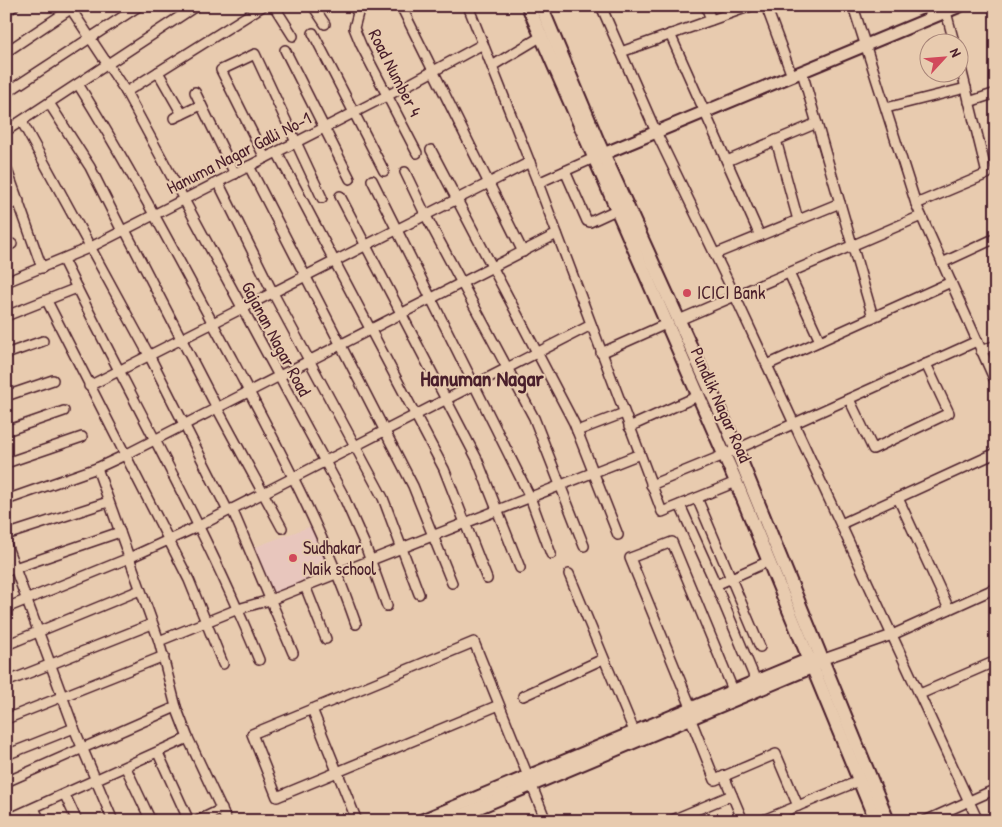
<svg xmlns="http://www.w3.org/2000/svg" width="1002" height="827" font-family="'Patrick Hand',sans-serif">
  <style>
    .built { fill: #e8c6bd }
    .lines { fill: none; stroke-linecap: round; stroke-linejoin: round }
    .minor-casing { stroke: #4a1f2b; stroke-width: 12 }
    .tertiary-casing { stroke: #4a1f2b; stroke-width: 15 }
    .secondary-casing { stroke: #4a1f2b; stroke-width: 16 }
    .minor { stroke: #e8cbaf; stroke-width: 9 }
    .tertiary { stroke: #e8cbaf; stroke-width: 11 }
    .secondary { stroke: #e8cbaf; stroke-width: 12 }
    .poi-dot { fill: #d1495b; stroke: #e8cbaf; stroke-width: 2 }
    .labels { text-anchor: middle; stroke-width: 4; stroke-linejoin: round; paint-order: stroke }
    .street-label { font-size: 18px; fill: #4a1f2b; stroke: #e8cbaf }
    .poi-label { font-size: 18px; fill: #4a1f2b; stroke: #e8cbaf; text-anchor: start }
    .district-label { font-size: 22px; font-weight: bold; fill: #4a1f2b; stroke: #e8cbaf }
  </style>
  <rect width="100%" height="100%" fill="#e8cbaf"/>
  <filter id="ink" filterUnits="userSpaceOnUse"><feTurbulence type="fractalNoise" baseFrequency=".02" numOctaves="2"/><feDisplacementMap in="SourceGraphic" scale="10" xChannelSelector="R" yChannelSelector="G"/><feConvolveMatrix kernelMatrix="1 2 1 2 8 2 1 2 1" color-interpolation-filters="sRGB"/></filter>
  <g filter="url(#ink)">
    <path class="built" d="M314 525 331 568 272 594 255 547Z"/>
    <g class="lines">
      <g class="minor-casing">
        <g id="minor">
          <path d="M69 6 126 92 342 493 365 545 387 606"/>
          <path d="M274 6 293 36"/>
          <path d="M313 6 325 24"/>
          <path d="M353 6 358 13 354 28 361 45 417 153"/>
          <path d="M401 6 523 252"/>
          <path d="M468 6 538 183 662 512 736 482"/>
          <path d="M601 6 656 132 735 296 978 821"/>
          <path d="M706 6 711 20"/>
          <path d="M766 6 792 76"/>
          <path d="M853 6 916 204 996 383"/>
          <path d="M928 6 932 18"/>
          <path d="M6 12 14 6"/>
          <path d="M946 12 954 42"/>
          <path d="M313 33 384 171"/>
          <path d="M670 34 760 236"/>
          <path d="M285 50 350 179"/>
          <path d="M6 52 75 6"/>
          <path d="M621 52 751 6"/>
          <path d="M492 66 542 36"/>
          <path d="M158 72 182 114"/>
          <path d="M802 72 873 317"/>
          <path d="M78 84C134 174 183 268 233 361 278 447 324 532 356 624"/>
          <path d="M126 92 263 6"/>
          <path d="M195 92 235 174"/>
          <path d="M6 93 139 6"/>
          <path d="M969 102 996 93"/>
          <path d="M49 103 90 167 122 231"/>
          <path d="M886 108 966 88"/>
          <path d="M174 118 201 105"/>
          <path d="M22 122 149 355 228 511"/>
          <path d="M6 131 196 6"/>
          <path d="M776 140 798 220"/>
          <path d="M431 150 574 423 618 535"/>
          <path d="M277 152 444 469 487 579"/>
          <path d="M265 158 221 70 255 54 322 198"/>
          <path d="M727 161 817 123"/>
          <path d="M249 166 413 486 452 583"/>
          <path d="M6 167 42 268"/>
          <path d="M565 171 587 221 590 222 616 210"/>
          <path d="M405 172 426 216 534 418 584 546"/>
          <path d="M372 180 530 497 551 554"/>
          <path d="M218 182 273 293 383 498 419 594"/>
          <path d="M538 183 594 158"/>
          <path d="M340 196 477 459 520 568"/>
          <path d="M916 204 987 174 960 64"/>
          <path d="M6 206 19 201"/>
          <path d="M125 230 217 408 282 528"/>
          <path d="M6 246 12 244"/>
          <path d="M715 254 840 203"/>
          <path d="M63 260C128 393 203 522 259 660"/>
          <path d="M942 263 996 238"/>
          <path d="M789 273 820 341"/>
          <path d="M6 282 91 247 406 86 483 44"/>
          <path d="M47 301 189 580 223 664"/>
          <path d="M6 316 77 288"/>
          <path d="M679 320 921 216"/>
          <path d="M981 351 996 345"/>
          <path d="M601 353 666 324"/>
          <path d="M6 354 43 341"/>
          <path d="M767 365 951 282"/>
          <path d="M89 386 530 162"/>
          <path d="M6 396 53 380"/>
          <path d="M849 399 873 449 949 413 926 364"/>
          <path d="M629 427 698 396"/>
          <path d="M6 431 64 411"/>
          <path d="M577 431 624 413"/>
          <path d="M6 463 82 437"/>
          <path d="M97 468 159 641 176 707 188 738 227 821"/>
          <path d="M651 485 724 455 977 341"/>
          <path d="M697 498 760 647"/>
          <path d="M898 498 949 609"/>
          <path d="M6 500 97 468 125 455 557 234"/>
          <path d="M680 505 716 585"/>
          <path d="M232 509 293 653"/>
          <path d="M841 524 996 453"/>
          <path d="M6 535 108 502"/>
          <path d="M6 544 74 728 113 821"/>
          <path d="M6 571 120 532"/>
          <path d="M569 574 634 731"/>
          <path d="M305 586 326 639"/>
          <path d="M6 608 129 558 199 526 591 325"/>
          <path d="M159 641 238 609 270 600 640 454"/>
          <path d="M6 645 140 590"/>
          <path d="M821 660 892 635 996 588"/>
          <path d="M756 681 716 585 769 561"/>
          <path d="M6 682 152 624"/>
          <path d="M920 694 996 661"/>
          <path d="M523 696 603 659"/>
          <path d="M499 705 277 797 252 734 474 642 546 821"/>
          <path d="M312 709 357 821"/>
          <path d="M693 712 630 558 672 542 733 690"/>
          <path d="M6 719 164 656"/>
          <path d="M691 720 715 780 776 754 798 806"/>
          <path d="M158 753 189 821"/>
          <path d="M6 755 74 728"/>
          <path d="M126 768 151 821"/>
          <path d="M724 776 743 821"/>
          <path d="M6 782 176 707"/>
          <path d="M65 795 77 821"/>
          <path d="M34 808 40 821"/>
          <path d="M6 820 188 738"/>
          <path d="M197 821 222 809"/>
          <path d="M670 821 732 795"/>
          <path d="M761 821 859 781"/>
          <path d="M925 821 996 789"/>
        </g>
      </g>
      <g class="tertiary-casing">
        <g id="tertiary">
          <path d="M596 157 960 6"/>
          <path d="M420 821 809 659 817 660"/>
          <path d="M447 821 813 667 820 662"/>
        </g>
      </g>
      <g class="secondary-casing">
        <g id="secondary">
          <path d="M528 6 734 477 876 821"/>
          <path d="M541 6 599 144 728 429 888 821"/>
        </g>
      </g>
      <use href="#minor" class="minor"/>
      <use href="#tertiary" class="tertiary"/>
      <use href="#secondary" class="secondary"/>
    </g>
  </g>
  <g class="poi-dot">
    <circle cx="687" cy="293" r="5"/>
    <circle cx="293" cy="558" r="5"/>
  </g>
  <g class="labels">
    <g class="street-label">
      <text transform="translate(395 73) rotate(63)" y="6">Road Number 4</text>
      <text transform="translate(239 153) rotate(-27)" y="6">Hanuma Nagar Galli No-1</text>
      <text transform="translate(276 339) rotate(62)" y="6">Gajanan Nagar Road</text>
      <text transform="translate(721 405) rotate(66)" y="6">Pundlik Nagar Road</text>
    </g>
    <g class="poi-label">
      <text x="697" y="299">ICICI Bank</text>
      <text x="303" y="554">Sudhakar<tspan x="303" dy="21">Naik school</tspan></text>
    </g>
    <g class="district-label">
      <text x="482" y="386">Hanuman Nagar</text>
    </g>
  </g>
  <rect width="1002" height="827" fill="none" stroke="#e8cbaf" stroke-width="25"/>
  <rect x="12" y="12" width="977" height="802" fill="none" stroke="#4a1f2b" stroke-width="2" filter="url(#ink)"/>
  <g transform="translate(944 58) rotate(64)"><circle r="24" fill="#e8cbaf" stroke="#a9867a"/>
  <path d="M0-4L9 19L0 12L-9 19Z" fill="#d1495b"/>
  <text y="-8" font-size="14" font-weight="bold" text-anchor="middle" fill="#4a1f2b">N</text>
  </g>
</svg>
